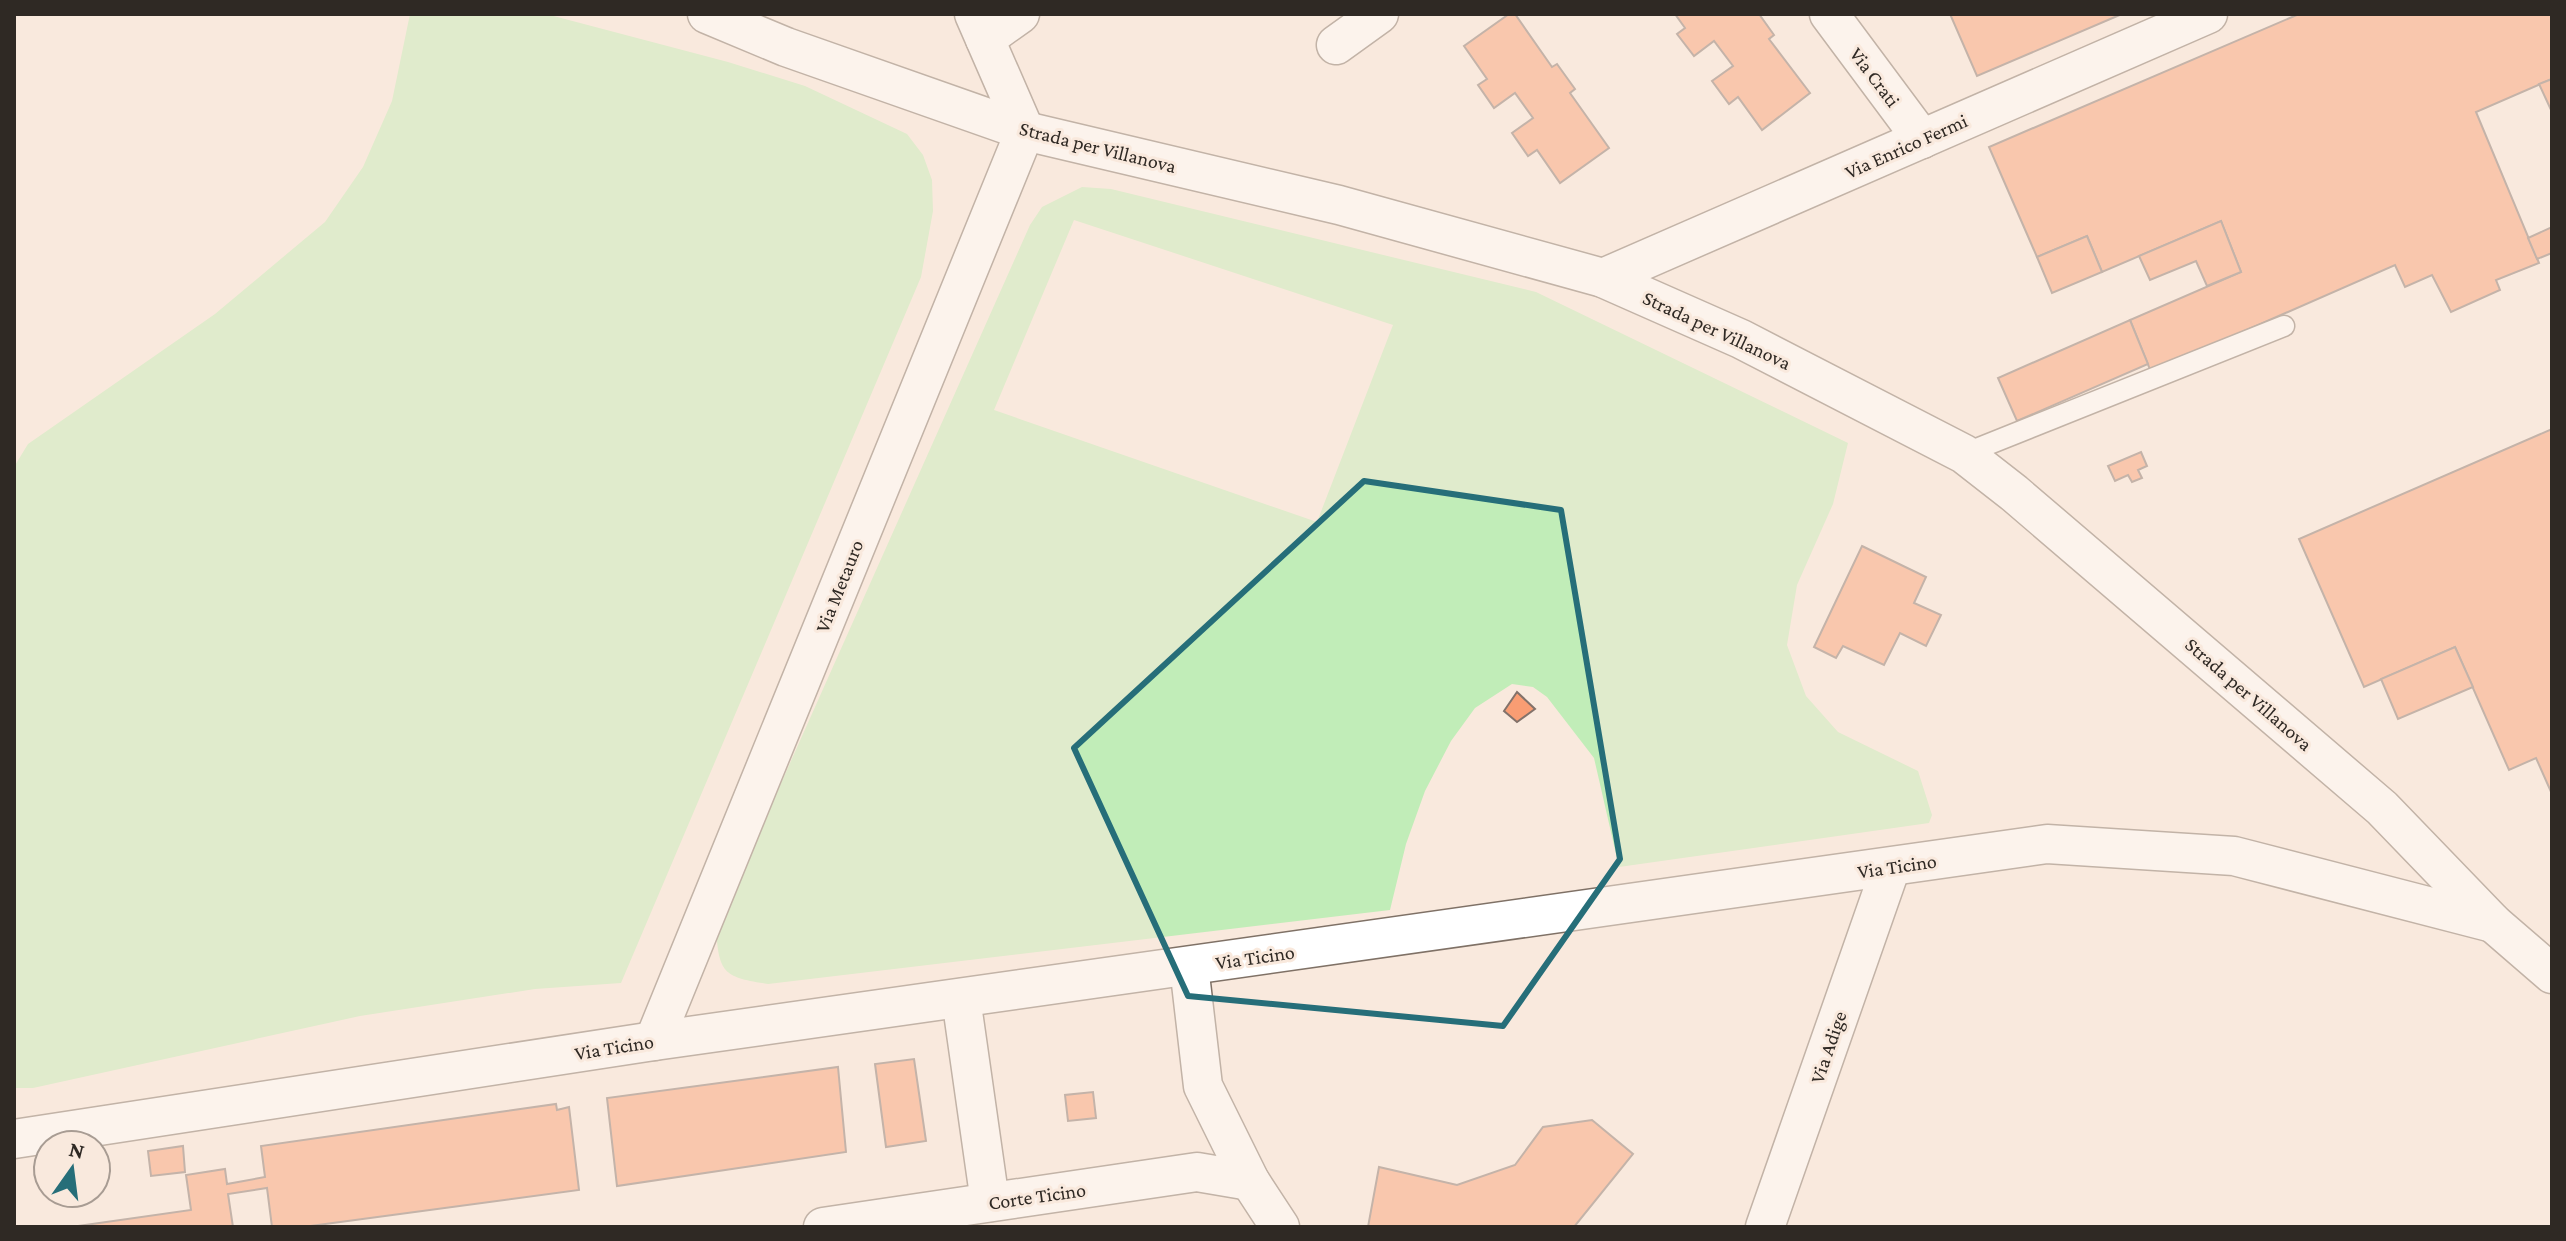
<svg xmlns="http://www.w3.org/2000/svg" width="2566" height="1241" font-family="'Crimson Pro',serif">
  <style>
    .green { fill: #c1edb8; fill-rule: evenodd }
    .building { fill: #f99d73; stroke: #83726a; stroke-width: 2 }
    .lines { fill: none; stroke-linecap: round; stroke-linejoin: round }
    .lane-casing { stroke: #7f7166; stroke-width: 23 }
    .street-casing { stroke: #7f7166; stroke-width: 41 }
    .lane { stroke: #fff; stroke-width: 20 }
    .street { stroke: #fff; stroke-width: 38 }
    .marked { fill: none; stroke: #266e79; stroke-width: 6; stroke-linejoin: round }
    .labels { text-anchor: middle; stroke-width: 6; stroke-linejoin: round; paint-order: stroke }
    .street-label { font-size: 20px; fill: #2f2924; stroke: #f9e9dd }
  </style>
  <rect width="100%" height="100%" fill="#f9e9dd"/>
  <g class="green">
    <path d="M410 14H546L728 62 805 86 907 134 923 155 932 180 933 211 921 277 621 983 535 989 360 1016 33 1088H14V467L28 444 215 314 325 222 363 167 392 101Z"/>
    <path d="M1082 187 1111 189 1536 292 1848 443 1833 504 1797 585 1787 645 1806 696 1838 732 1918 771 1932 815 1929 823 1619 867 1594 758 1547 697 1533 687 1512 684 1475 708 1451 741 1425 791 1406 844 1390 910 768 984C724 977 719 974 716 929L1030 225 1042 207ZM1074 220 1393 325 1317 522 994 410Z"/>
  </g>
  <g class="building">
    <path d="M1509 14H1515L1552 67 1557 64 1575 89 1570 93 1609 148 1560 183 1537 150 1528 156 1512 133 1533 118 1515 93 1494 108 1478 85 1487 79 1464 46Z"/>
    <path d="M1675 14H1759L1774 35 1769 39 1810 93 1762 130 1738 97 1729 104 1712 81 1733 66 1714 41 1694 56 1677 34 1685 28Z"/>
    <path d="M1950 14H2122L1977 76Z"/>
    <path d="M2299 14H2552V79L2476 112 2539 263 2496 280 2500 290 2451 312 2432 275 2405 287 2395 265 2151 372 2130 320 2241 272 2221 221 2102 272 2087 236 2037 257 1989 147Z"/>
    <path d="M2552 79V112L2539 84Z"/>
    <path d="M2221 221 2241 272 2207 286 2196 261 2150 280 2139 256Z"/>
    <path d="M2552 227V253L2537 259 2528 238Z"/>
    <path d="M2087 236 2102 272 2052 293 2037 257Z"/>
    <path d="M2130 320 2148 364 2017 421 1998 378Z"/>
    <path d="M2552 429V794L2536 758 2509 770 2455 647 2364 687 2299 539Z"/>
    <path d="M2141 452 2147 466 2138 470 2142 478 2132 482 2128 475 2115 481 2108 466Z"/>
    <path d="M1862 546 1926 577 1914 603 1941 615 1926 646 1900 633 1884 665 1843 646 1836 658 1814 647Z"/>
    <path d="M2455 647 2473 687 2398 719 2381 679Z"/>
    <path d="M1517 692 1535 709 1517 722 1504 711Z"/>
    <path d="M914 1059 926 1141 886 1147 875 1064Z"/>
    <path d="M838 1067 846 1152 617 1186 607 1098Z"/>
    <path d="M1093 1092 1096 1118 1068 1121 1065 1095Z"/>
    <path d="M556 1104 557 1110 569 1107 579 1190 303 1227H272L267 1188 228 1194 233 1227H71L191 1210 186 1175 225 1169 227 1184 265 1177 261 1146Z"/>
    <path d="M1592 1120 1633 1154 1574 1227H1368L1379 1167 1457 1185 1515 1165 1543 1127Z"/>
    <path d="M183 1146 185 1172 151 1176 148 1151Z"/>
  </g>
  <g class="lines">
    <g class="lane-casing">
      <path id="lane" d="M1964 454 2284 326"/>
    </g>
    <g class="street-casing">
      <g id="street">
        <path d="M707 14 786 47 1025 131 1339 205 1603 278 1741 339 1964 454 2014 493 2382 808 2493 923 2552 974"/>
        <path d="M974 14 1025 131"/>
        <path d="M1829 14 1922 139"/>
        <path d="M985 39 1020 14"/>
        <path d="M1336 45 1379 14"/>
        <path d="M1603 278 2208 14"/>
        <path d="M1189 966 1203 1086 1250 1181 1280 1227"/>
        <path d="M961 998 990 1202"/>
        <path d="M654 1041 1025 131"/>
        <path d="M14 1139 654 1041 2047 844 2234 856 2493 923"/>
        <path d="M823 1227 1197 1172 1250 1181"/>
        <path d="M1765 1227 1891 867"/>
      </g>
    </g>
    <use href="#lane" class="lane"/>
    <use href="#street" class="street"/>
  </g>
  <path d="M0 0H2566V1241H0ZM1364 481 1561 510 1620 859 1503 1026 1188 996 1074 748Z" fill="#f9e9dd" fill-opacity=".55" fill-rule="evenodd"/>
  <path class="marked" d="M1364 481 1561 510 1620 859 1503 1026 1188 996 1074 748Z"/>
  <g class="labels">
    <g class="street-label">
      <text transform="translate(1875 77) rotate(53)" y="7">Via Crati</text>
      <text transform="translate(1906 146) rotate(-24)" y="7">Via Enrico Fermi</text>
      <text transform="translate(1098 147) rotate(14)" y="7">Strada per Villanova</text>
      <text transform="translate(1717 330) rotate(25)" y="7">Strada per Villanova</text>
      <text transform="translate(839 586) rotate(-68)" y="7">Via Metauro</text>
      <text transform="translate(2249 694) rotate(41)" y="7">Strada per Villanova</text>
      <text transform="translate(1897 866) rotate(-8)" y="7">Via Ticino</text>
      <text transform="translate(1255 957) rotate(-8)" y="7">Via Ticino</text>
      <text transform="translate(614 1047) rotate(-9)" y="7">Via Ticino</text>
      <text transform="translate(1828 1047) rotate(-71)" y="7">Via Adige</text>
      <text transform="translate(1037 1196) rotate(-8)" y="7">Corte Ticino</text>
    </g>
  </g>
  <rect width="2566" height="1241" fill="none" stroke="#2f2924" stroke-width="32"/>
  <g transform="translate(72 1169) rotate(14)"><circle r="38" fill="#f9e9dd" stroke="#a89c93" stroke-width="2"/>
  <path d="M0-6L14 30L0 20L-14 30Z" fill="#266e79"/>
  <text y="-12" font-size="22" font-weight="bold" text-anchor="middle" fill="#2f2924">N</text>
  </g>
</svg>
